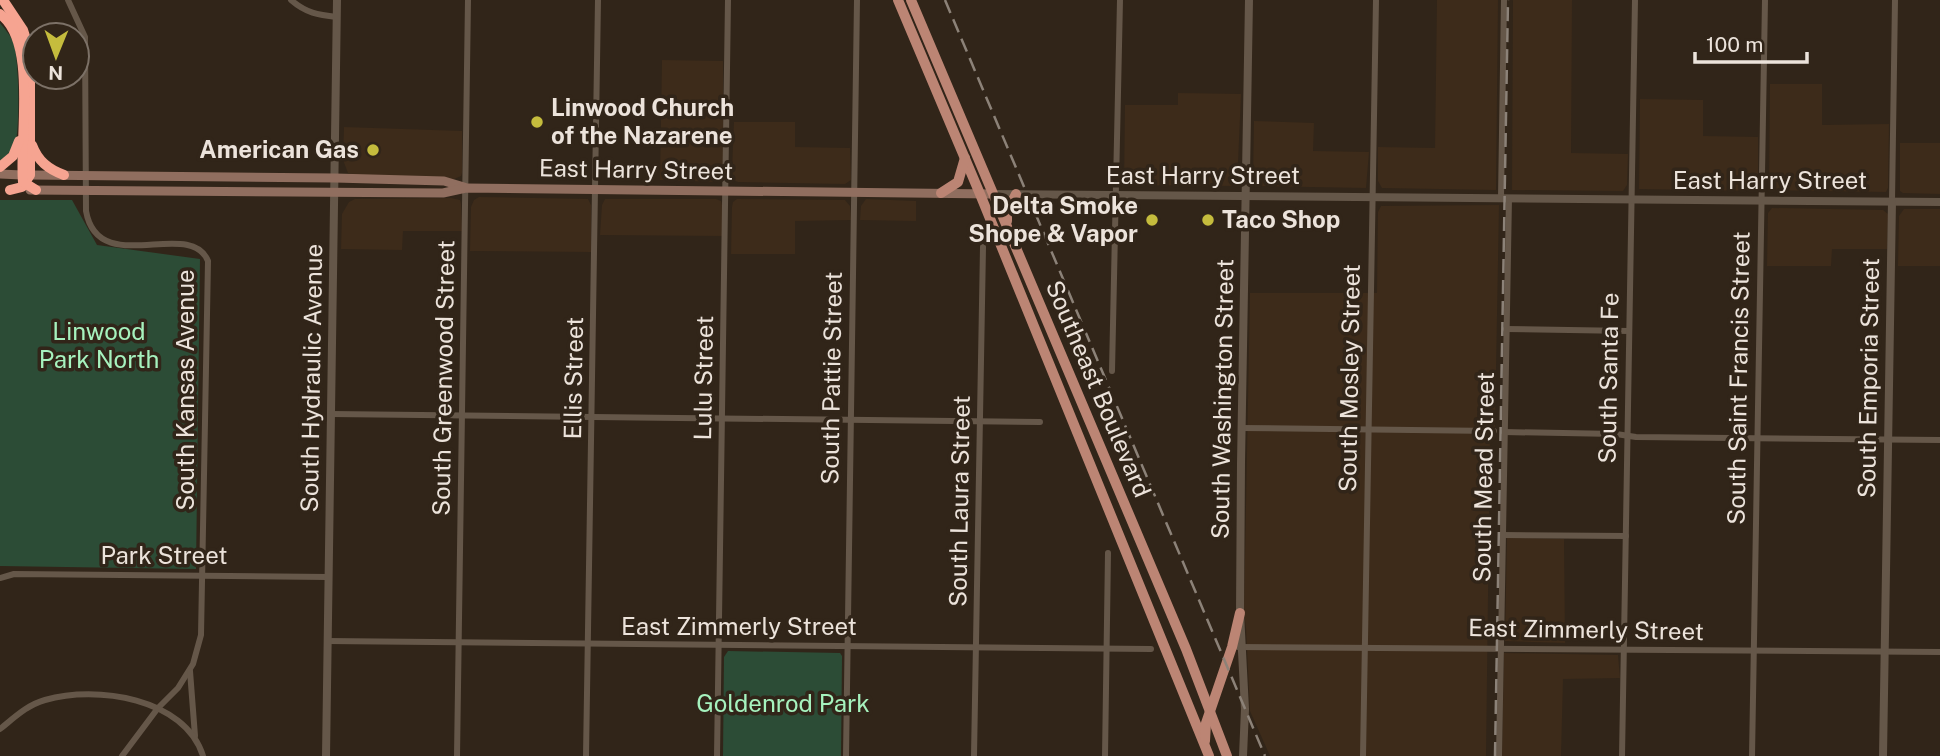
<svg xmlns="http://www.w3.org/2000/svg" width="1940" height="756" font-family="'Public Sans',sans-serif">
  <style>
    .built { fill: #3d2b1a }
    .green { fill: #2c4c36 }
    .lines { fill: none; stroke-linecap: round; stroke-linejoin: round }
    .minor { stroke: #655749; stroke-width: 6 }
    .tertiary { stroke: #655749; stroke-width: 8 }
    .secondary { stroke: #906e5f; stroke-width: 9 }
    .primary { stroke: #bc8574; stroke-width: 10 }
    .motorway { stroke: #f6a491; stroke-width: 10 }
    .rail { stroke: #8c8278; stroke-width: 2.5; stroke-dasharray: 14 7; stroke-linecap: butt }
    .poi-dot { fill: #c5bc3d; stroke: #312519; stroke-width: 2.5 }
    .labels { text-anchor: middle; stroke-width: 7; stroke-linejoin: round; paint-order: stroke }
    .poi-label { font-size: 24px; font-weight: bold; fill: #ece3db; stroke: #312519; text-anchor: start }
    .street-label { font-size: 24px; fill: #ece3db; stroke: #312519 }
    .park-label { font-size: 24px; fill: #a6f2be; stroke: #312519 }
  </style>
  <rect width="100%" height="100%" fill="#312519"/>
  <g class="built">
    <path d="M1437 0H1498L1496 190 1382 188 1378 181V147L1435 148Z"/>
    <path d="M1513 0H1572L1571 153 1628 154 1627 185 1623 191 1512 190Z"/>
    <path d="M662 60 723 61V177L718 182 660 180Z"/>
    <path d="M1770 84H1822V125L1889 124 1888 188 1886 192 1769 190Z"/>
    <path d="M1178 93 1241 94 1237 186 1124 185 1125 105H1178Z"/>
    <path d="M1640 99 1703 100V136L1758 137V188L1756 191 1639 189Z"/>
    <path d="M1254 121 1314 123 1313 151 1369 152 1366 188 1256 186 1253 181Z"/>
    <path d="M734 122H795V147L850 148 851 180 845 184 738 182 733 180 732 171Z"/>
    <path d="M344 127 462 131V173L461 176 454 179 356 175 348 173 343 160Z"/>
    <path d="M1900 143H1940V194L1903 193 1900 191Z"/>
    <path d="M479 197 588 199 591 205V252L470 251 471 207 474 200Z"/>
    <path d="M451 198 460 200 461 204 462 231H403L402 250 341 249 342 214 349 202 355 199Z"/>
    <path d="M605 199H716L721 201 722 205V236L600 235 602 205Z"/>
    <path d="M737 199 845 200 850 206 851 220 795 221V254H731L732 207 733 202Z"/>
    <path d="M866 199 916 201V221L860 220 861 206Z"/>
    <path d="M1499 205 1495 426 1490 437 1486 756H1270L1250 711 1246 628 1244 613 1250 293H1377L1378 212 1381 206Z"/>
    <path d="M1772 208 1883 210 1888 214 1887 249H1832L1831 266H1767L1768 213Z"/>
    <path d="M1904 209H1940V266H1898L1899 216Z"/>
    <path d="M1507 538 1564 539 1565 643 1505 641Z"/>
    <path d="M1504 653 1618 655 1620 678 1563 679 1561 756H1502Z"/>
  </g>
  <g class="green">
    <path d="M0 23C4 28 10 35 13 41 19 56 20 123 16 140 14 150 7 155 0 161Z"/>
    <path d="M0 200H72L97 245 200 259 196 569 0 566Z"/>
    <path d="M728 651 840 653 842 656 841 756H723L724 657Z"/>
  </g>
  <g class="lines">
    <g class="minor">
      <path d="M68 0 85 37 86 211C98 279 190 217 208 261L201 635 193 664 178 688 158 708 122 756"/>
      <path d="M291 0C306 13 318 15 337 17"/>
      <path d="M1501 198 1504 0"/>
      <path d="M1892 201 1895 0"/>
      <path d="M1506 329 1629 331"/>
      <path d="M1112 371 1120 0"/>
      <path d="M331 414 1040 422"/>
      <path d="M1241 428 1494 431"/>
      <path d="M1504 432 1616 434 1636 437 1940 440"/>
      <path d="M1503 535 1626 536"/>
      <path d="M0 578 14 574 328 577"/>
      <path d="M327 641 1151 649"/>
      <path d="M1238 647 1940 652"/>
      <path d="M190 671 195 736"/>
      <path d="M0 729C14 718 27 705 45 700 96 685 185 698 203 756"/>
      <path d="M457 756 468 0"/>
      <path d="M586 756 598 0"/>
      <path d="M717 756 728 0"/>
      <path d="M846 756 857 0"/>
      <path d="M974 756 983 247"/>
      <path d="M1105 756 1108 553"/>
      <path d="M1363 756 1376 0"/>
      <path d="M1499 756 1509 198"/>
      <path d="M1622 756 1635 0"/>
      <path d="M1752 756 1765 0"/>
    </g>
    <g class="tertiary">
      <path d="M993 194 1940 202"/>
      <path d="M326 756 337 0"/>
      <path d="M1243 756 1245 709 1240 613 1241 463 1249 0"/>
      <path d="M1883 756 1892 201"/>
    </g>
    <g class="secondary">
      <path d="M0 174 22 175"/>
      <path d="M30 175 335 178 444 181 464 187"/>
      <path d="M30 190 443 193 466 188 993 194"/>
    </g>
    <g class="primary">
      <path d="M898 0 980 194 1209 756"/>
      <path d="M911 0 1186 649 1227 756"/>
      <path d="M941 193 958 182 965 158"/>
      <path d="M1007 221V212L1016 194"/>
      <path d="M1205 741 1206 723 1232 647 1240 613"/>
    </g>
    <g class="motorway">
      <path d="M3 0 23 30 30 52V175L22 187 10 190"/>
      <path d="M0 14C38 41 19 138 23 182L36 190"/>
      <path d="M32 145C38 161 48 169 64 175"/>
      <path d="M0 167 13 156 19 141"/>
    </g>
    <g class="rail">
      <path d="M945 0 1265 756"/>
      <path d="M1495 756 1508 0"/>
    </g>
  </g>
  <g class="poi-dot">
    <circle cx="537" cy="122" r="7"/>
    <circle cx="373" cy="150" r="7"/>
    <circle cx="1152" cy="220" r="7"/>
    <circle cx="1208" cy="220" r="7"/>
  </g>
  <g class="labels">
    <g class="poi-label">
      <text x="551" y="116">Linwood Church<tspan x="551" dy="28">of the Nazarene</tspan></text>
      <text x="359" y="158" text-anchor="end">American Gas</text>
      <text x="1138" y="214" text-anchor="end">Delta Smoke<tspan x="1138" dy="28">Shope &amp; Vapor</tspan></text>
      <text x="1222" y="228">Taco Shop</text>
    </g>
    <g class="street-label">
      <text transform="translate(636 170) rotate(1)" y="8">East Harry Street</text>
      <text x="1203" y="184">East Harry Street</text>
      <text x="1770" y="189">East Harry Street</text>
      <text transform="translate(312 378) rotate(-89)" y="8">South Hydraulic Avenue</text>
      <text transform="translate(444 378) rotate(-89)" y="8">South Greenwood Street</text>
      <text transform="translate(574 378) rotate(-89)" y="8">Ellis Street</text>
      <text transform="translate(704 378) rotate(-89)" y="8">Lulu Street</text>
      <text transform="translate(832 378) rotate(-89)" y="8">South Pattie Street</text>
      <text transform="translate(1350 378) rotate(-89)" y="8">South Mosley Street</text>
      <text transform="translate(1609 378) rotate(-89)" y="8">South Santa Fe</text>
      <text transform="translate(1739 378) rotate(-89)" y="8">South Saint Francis Street</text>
      <text transform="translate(1869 378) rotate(-89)" y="8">South Emporia Street</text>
      <text transform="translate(1098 389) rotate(67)" y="8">Southeast Boulevard</text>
      <text transform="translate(186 390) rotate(-90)" y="8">South Kansas Avenue</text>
      <text transform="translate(1223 399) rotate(-89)" y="8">South Washington Street</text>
      <text transform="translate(1484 477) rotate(-89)" y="8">South Mead Street</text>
      <text transform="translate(960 501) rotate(-89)" y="8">South Laura Street</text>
      <text x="164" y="564">Park Street</text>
      <text x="739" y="635">East Zimmerly Street</text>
      <text transform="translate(1586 630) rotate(1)" y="8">East Zimmerly Street</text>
    </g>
    <g class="park-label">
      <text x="99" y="340">Linwood<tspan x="99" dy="28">Park North</tspan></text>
      <text x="783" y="712">Goldenrod Park</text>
    </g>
  </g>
  <g transform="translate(56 56) rotate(181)"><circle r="33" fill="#312519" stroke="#7c7167" stroke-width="2"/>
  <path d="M0-5L12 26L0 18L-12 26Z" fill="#c5bc3d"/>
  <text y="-10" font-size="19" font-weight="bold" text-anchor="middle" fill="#ece3db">N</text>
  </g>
  <path d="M1695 52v10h112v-10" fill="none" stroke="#ece3db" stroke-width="3.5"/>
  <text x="1706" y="52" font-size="21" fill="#ece3db" stroke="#312519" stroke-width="5" paint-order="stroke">100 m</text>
</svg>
